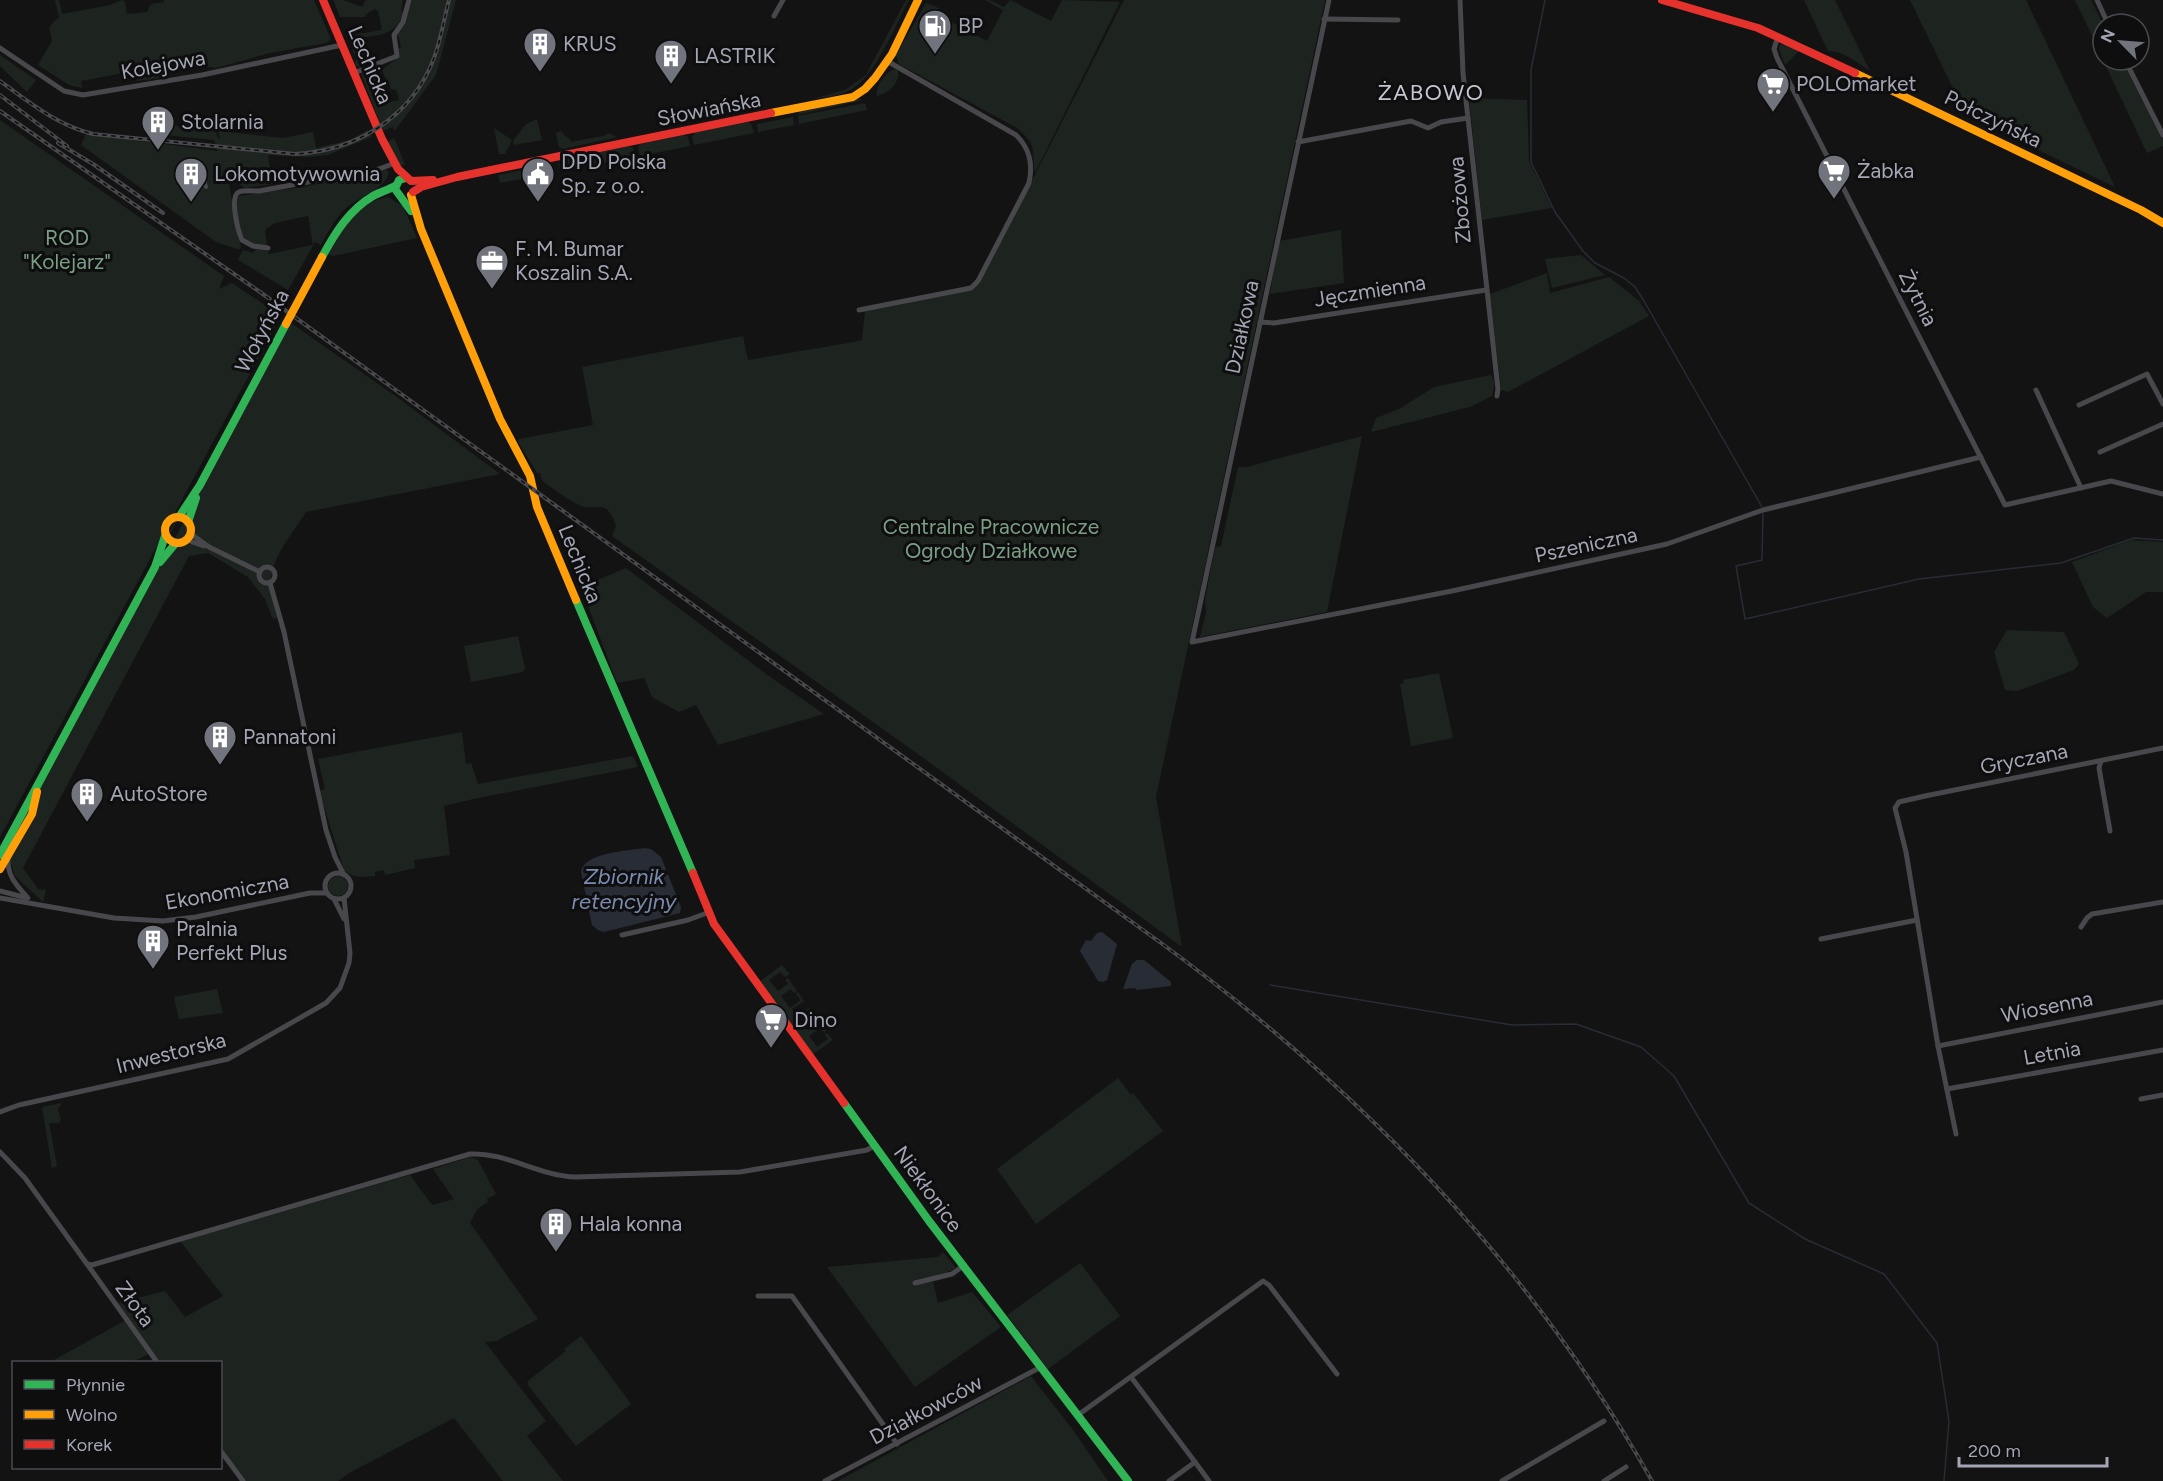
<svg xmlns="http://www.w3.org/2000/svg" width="2163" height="1481" font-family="Figtree,sans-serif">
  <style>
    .green { fill: #1d241f }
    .water { fill: #272c35 }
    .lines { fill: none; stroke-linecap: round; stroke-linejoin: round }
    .stream { stroke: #272c35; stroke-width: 1.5 }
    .street { stroke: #48484c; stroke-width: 5 }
    .fast { stroke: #30b455; stroke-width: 8 }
    .slow { stroke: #ff9f0a; stroke-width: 8 }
    .jam { stroke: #e5322d; stroke-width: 8 }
    .rail-casing { stroke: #49494d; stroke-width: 4 }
    .rail { stroke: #0e0e0f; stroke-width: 1.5; stroke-dasharray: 4.5; stroke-linecap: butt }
    .slow-bridge { stroke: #ff9f0a; stroke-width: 8 }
    .labels { text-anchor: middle; stroke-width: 6; stroke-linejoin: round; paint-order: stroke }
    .poi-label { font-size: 21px; fill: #a4a6b5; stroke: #0e0e0f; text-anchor: start }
    .street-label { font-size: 21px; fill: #a4a6b5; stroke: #0e0e0f }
    .park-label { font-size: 21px; fill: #7b9f86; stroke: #0e0e0f }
    .neighbourhood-label { font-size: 22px; letter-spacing: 1.5px; fill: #c5c6d1; stroke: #0e0e0f }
    .water-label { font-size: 22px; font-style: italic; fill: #7b8bb0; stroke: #0e0e0f }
  </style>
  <rect width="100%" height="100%" fill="#131314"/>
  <g class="green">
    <path d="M55 0H59L62 14 110 5 122 0 125 2 127 14 147 12 151 4 164 2V0H314L331 39 326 43 270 53 216 68 202 66 178 70 169 74 168 77 137 81 134 71 81 81 82 88 69 85 38 65 52 41 49 27 59 17Z"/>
    <path d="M333 0H343L362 7 366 0H403L401 11 404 12C396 38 374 35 351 39L350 36 352 35 382 30 378 11 376 9 369 12 364 17H340Z"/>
    <path d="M412 0H456L436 75 396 129 394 130 393 127 383 131 361 74 370 69 377 71 378 73 376 76 386 103 399 100 396 90 391 89 382 70 396 59 398 49 401 47 399 38 396 35 405 23Z"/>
    <path d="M906 0H909C896 24 875 76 852 89 840 96 825 97 812 99L845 90 866 75Z"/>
    <path d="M985 0H990L1004 7 1010 0 1051 21 1062 0 1120 2 1035 173C1031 150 1039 147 1017 128L899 64 896 55 926 3 939 8 938 15 987 41 1003 10Z"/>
    <path d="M1124 0H1325L1156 797 1182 947 922 757 612 536 616 526C606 495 594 513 579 505 566 499 554 489 542 481L540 473H537L518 442 519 439 593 425 582 367 743 336 748 360 848 343 862 340 865 311 899 305 980 283Z"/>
    <path d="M1804 0H1835L1870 71C1858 63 1844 51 1828 51Z"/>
    <path d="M1910 0H2026L2115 187 1966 115Z"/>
    <path d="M2075 0H2091L2103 24V59Z"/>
    <path d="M364 40 366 51 365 66 359 67 355 65 356 59 350 43Z"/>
    <path d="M1785 44 1799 51 1785 65 1779 49 1780 45Z"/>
    <path d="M0 55 36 80 27 92 0 66Z"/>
    <path d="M2103 60H2122L2163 140V146L2147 153Z"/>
    <path d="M895 69 898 70C900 84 888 93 877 96 875 86 886 72 895 69Z"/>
    <path d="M1469 98 1527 100 1529 161 1552 208 1482 220Z"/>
    <path d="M858 99 863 100 797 115 800 112Z"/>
    <path d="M865 103 867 110 799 124 798 116Z"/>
    <path d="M793 117 794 125 758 132 757 124Z"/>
    <path d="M537 119 542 140 514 145 513 141 526 124Z"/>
    <path d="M0 120 224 276 219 289 232 283 281 316 0 837Z"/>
    <path d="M748 122 751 124 754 133 694 145 692 137 696 132Z"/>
    <path d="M175 125 182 128 192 126 193 129 204 127 205 129 214 127 218 138H220L218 131 283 138 313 132 316 148 350 140 368 130 371 137 328 155 308 157 268 155 272 184 245 188 229 177H224L225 183 229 184 237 232 241 246 240 249H237L216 242 81 145 86 134 218 151 214 140 164 135 165 127Z"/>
    <path d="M494 128 512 140 505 154H499Z"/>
    <path d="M561 131 565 136 569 138 571 142 603 136 609 133 617 137 563 149 559 147 556 133Z"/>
    <path d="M684 135 688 137 690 146 640 156 638 146 640 144Z"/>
    <path d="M394 138 405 164 399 167 387 142Z"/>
    <path d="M630 146 633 148 635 157 560 171 559 164 562 159Z"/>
    <path d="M551 165 554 173 500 183 498 175Z"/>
    <path d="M386 169 389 173C383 191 359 196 345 209 335 219 328 232 321 245L315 242 288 290 238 260 243 250 253 253 256 249 268 251 269 254 313 245 308 216 275 223 265 230 267 245C260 245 249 244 244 238 237 229 234 206 238 196L303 187Z"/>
    <path d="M388 197 403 206 417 238 333 256 326 254C340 229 357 202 388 197Z"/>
    <path d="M1341 230 1344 283 1270 294 1279 241Z"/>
    <path d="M1581 255 1605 275 1552 288 1545 259Z"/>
    <path d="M1547 273 1550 293 1609 277 1639 301 1649 316 1508 392 1501 390 1490 294Z"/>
    <path d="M291 323 394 395 500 474 306 512C293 533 273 555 271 580 270 593 274 606 277 618L273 619 265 599 248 577 208 553 189 556 23 868 38 889 46 890 43 902 15 876 10 860 40 788Z"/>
    <path d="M1491 375C1496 382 1494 388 1492 396L1470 407 1371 432 1376 418 1399 409 1434 387Z"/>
    <path d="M1362 436 1327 612 1200 637 1206 612 1205 599 1215 548 1221 546 1238 467H1247Z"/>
    <path d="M178 516V519L0 850V846Z"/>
    <path d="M2131 540 2163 542V592H2146L2107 618 2093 607 2072 562Z"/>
    <path d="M626 568 766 674 824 714 718 745 696 705 679 712 652 697 644 678 617 683 581 587Z"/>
    <path d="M2007 630 2064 632 2079 664 2074 670 2017 691 2005 690 1994 652Z"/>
    <path d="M518 636 525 668 523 672 471 682 464 646Z"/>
    <path d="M1439 673 1453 738 1411 746 1400 684 1404 683 1403 680Z"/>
    <path d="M462 732 466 764 471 763 478 784 633 756 638 767 478 798 444 806 450 855 414 860 415 868 385 875 384 870 375 872V876C363 877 354 879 344 870L319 791 325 789 318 759Z"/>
    <circle cx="338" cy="886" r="10"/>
    <path d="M782 965 790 974 785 977 780 972 769 980 778 991 788 984 785 980 788 978 797 991 794 993 791 989 781 996 790 1008 801 1000 796 994 798 992 804 1001 792 1009 798 1016 809 1008 815 1016 813 1017 809 1011 798 1019 806 1030 816 1023 813 1020 816 1017 826 1031 824 1033 820 1028 809 1036 817 1047 828 1039 825 1035 827 1033 833 1040 812 1055 759 982Z"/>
    <path d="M217 989 223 1013 179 1019 174 997Z"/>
    <path d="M1118 1078 1131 1095 1133 1093 1163 1131 1036 1224 997 1169Z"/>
    <path d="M62 1103 58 1109 61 1120 59 1123H49L57 1166 52 1168 42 1107Z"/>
    <path d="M471 1157 478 1160 496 1194 487 1199 488 1202 477 1209 470 1223 538 1319 496 1341 485 1342 546 1421 527 1436 563 1481H503L454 1418 349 1473 338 1481H240L221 1453 220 1362H156L149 1354 132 1362H54V1360L124 1321 128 1317 118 1303 165 1291 185 1317 223 1296 180 1241 410 1175 432 1205 454 1199 433 1169Z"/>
    <path d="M943 1252 956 1268 924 1283 933 1282 938 1303 972 1292 1001 1327 915 1387 827 1267 938 1257Z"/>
    <path d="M1080 1263 1120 1316 1048 1369 1007 1315Z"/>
    <path d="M581 1336 631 1404 576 1446 527 1384 529 1380 566 1351 564 1349Z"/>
    <path d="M1031 1376 1073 1430 1108 1481H838Z"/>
  </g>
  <g class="water">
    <path d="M645 848 651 849 661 857 681 907 680 913 604 932 598 930 592 925 581 872C584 852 628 851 645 848Z"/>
    <path d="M1102 932 1117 944 1107 980 1103 982 1098 981 1080 951 1086 940 1091 941 1097 933Z"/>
    <path d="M1137 960H1144L1171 982V986L1137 990 1135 988 1123 989 1132 964Z"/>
  </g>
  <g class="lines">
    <g class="stream">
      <path d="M1545 0 1531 70V162L1555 212 1583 251 1595 263 1624 278 1635 287 1644 301 1762 507"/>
      <path d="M1763 513 1762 560 1736 566 1745 619 1919 579 2061 563 2134 538 2163 540"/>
      <path d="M1270 985 1512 1025 1576 1024 1641 1047 1674 1076 1749 1203 1805 1239 1884 1274 1937 1343 1949 1421 1944 1481"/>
    </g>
    <g class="street">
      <path d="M1329 0 1192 642 1452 591 1667 544 1763 510 1981 457"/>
      <path d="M1460 0 1463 73 1498 389 1497 396"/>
      <path d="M2097 0 2108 24"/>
      <path d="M774 16 783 0"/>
      <path d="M1324 19 1398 20"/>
      <path d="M1778 36 1774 49 1777 58 2005 505 2111 481 2163 494"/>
      <path d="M0 48 64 91 83 95 202 75 342 45"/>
      <path d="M2125 60 2163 135"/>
      <path d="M354 73 397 56 394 35 403 22 409 0"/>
      <path d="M1298 142 1411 121 1428 128 1441 122 1468 118"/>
      <path d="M268 248 253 246 242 240C238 231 229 196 239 192 244 190 254 191 259 191L379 169 395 163"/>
      <path d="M859 310 971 288 978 281 1029 183C1033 164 1030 149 1016 135L887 61"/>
      <path d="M1260 322 1274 323 1486 290"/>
      <path d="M2036 390 2081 488"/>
      <path d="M2079 405 2147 374 2163 404"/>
      <path d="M2100 452 2163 424"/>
      <path d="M191 534 209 547 260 572"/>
      <path d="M187 540 204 546"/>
      <circle cx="267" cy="575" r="8"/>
      <path d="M270 583 284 632 326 830 335 857 344 875"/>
      <path d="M2101 761 2099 768 2110 831"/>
      <path d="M8 859C7 876 17 886 28 898"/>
      <circle cx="338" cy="886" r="13"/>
      <path d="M0 891 27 898"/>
      <path d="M0 898 114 918 163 921 196 917 310 893H327"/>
      <path d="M334 899 344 919"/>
      <path d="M2081 927 2087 918 2092 914 2163 902"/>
      <path d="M622 935 688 920 707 913"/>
      <path d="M1821 939 1917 920"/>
      <path d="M1938 1046 2163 1002"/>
      <path d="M1947 1089 2163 1050"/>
      <path d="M2141 1099 2163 1095"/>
      <path d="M0 1112 19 1105 228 1059 326 1003 340 988 349 963 350 953 344 898"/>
      <path d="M1956 1134 1938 1046 1906 852 1895 808 1899 802 1925 796 2163 748"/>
      <path d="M0 1152 25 1178 87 1264 92 1265 470 1154C506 1152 539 1176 576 1177L740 1172 867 1150 874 1146"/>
      <path d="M87 1264 157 1362"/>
      <path d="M915 1283 952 1274 963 1266"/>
      <path d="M758 1296H792L897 1444"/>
      <path d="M1131 1377 1195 1462"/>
      <path d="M1078 1415 1263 1281 1269 1285 1337 1374"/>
      <path d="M220 1450 243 1481"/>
      <path d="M825 1481 1041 1367"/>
      <path d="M1169 1481 1195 1462 1209 1481"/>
      <path d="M1502 1481 1604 1421"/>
      <path d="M1604 1481 1626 1467"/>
    </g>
    <g class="fast">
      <path d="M406 178 399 180 395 189 411 211"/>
      <path d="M322 257C335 233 349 210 373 196 380 192 388 190 395 186"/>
      <path d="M179 517 200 485 286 324"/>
      <path d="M188 522 196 498"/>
      <path d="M160 562 175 544"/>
      <path d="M576 600 693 873"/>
      <path d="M0 855 155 567 165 536"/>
      <path d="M844 1103 929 1221 1128 1481"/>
    </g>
    <g class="slow">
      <path d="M1855 73 2141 210 2163 223"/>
      <path d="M771 113 853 97 865 89 875 78 892 54 918 0"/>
      <path d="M411 195 421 229 500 419 530 476 537 507 576 600"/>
      <circle cx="178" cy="530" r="13"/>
      <path d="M0 869 32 814 37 792"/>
    </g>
    <g class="jam">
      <path d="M323 0 382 139 398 169 411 181 433 180"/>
      <path d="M1662 0 1758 28 1855 73"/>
      <path d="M413 192 421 187 457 177 771 113"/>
      <path d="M693 873 714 924 844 1103"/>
    </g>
    <g class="rail-casing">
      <g id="rail">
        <path d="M0 81C30 103 57 125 93 134L295 154C356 151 412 117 434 58 441 39 444 19 449 0"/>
        <path d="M0 95 67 146"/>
        <path d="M0 111 260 292 1161 943C1358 1087 1532 1266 1652 1481"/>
        <path d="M58 143 93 164 163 213"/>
        <path d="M204 180 206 187"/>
      </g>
    </g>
    <use href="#rail" class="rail"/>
    <path class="slow-bridge" d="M286 324 322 257"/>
  </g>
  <defs>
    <g id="fuel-pin" transform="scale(1.725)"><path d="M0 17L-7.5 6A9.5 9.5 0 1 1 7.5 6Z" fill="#71737d" stroke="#0e0e0f"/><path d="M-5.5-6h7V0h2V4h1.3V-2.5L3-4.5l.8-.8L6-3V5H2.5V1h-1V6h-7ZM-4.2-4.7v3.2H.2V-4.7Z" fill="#fff"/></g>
    <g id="building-pin" transform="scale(1.725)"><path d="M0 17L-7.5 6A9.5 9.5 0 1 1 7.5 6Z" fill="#71737d" stroke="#0e0e0f"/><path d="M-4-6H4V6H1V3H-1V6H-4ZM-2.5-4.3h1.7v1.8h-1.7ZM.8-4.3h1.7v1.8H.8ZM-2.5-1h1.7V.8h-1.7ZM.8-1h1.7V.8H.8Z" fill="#fff"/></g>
    <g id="supermarket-pin" transform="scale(1.725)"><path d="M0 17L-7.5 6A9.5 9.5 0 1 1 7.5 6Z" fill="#71737d" stroke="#0e0e0f"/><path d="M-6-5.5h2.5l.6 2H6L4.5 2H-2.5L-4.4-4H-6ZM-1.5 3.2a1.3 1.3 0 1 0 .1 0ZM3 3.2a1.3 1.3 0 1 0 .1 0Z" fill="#fff"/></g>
    <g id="civic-pin" transform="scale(1.725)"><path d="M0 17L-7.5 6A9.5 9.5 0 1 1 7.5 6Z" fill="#71737d" stroke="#0e0e0f"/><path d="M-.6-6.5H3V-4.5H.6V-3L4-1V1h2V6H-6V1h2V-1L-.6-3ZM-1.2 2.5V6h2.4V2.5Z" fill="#fff"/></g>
    <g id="office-pin" transform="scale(1.725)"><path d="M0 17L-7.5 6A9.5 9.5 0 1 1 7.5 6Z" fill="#71737d" stroke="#0e0e0f"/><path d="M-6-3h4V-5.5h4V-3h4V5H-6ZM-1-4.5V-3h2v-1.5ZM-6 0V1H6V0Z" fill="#fff"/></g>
  </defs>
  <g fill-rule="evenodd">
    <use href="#fuel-pin" x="935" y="26"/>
    <use href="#building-pin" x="540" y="44"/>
    <use href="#building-pin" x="671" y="56"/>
    <use href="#supermarket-pin" x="1773" y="84"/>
    <use href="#building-pin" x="158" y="122"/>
    <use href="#supermarket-pin" x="1834" y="171"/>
    <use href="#building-pin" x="191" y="174"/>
    <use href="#civic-pin" x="538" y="174"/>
    <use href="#office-pin" x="492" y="261"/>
    <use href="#building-pin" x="220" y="737"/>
    <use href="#building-pin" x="87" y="794"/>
    <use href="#building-pin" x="153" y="941"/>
    <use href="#supermarket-pin" x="771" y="1020"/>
    <use href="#building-pin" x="556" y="1224"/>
  </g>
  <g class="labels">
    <g class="poi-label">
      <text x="958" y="33">BP</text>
      <text x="563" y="51">KRUS</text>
      <text x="694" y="63">LASTRIK</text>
      <text x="1796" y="91">POLOmarket</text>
      <text x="181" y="129">Stolarnia</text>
      <text x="561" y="169">DPD Polska<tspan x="561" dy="24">Sp. z o.o.</tspan></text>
      <text x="1857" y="178">Żabka</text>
      <text x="214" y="181">Lokomotywownia</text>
      <text x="515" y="256">F. M. Bumar<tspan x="515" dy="24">Koszalin S.A.</tspan></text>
      <text x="243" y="744">Pannatoni</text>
      <text x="110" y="801">AutoStore</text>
      <text x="176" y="936">Pralnia<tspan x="176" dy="24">Perfekt Plus</tspan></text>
      <text x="794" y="1027">Dino</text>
      <text x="579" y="1231">Hala konna</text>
    </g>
    <g class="street-label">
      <text transform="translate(163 65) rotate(-10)" y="7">Kolejowa</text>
      <text transform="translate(370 65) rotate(67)" y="7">Lechicka</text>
      <text transform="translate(709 109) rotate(-11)" y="7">Słowiańska</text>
      <text transform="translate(1993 119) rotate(26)" y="7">Połczyńska</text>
      <text transform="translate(1460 200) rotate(-95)" y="7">Zbożowa</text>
      <text transform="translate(1370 291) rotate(-9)" y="7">Jęczmienna</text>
      <text transform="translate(1918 298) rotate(63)" y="7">Żytnia</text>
      <text transform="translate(1242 327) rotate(-78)" y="7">Działkowa</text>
      <text transform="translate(262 331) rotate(-62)" y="7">Wołyńska</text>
      <text transform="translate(1586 545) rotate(-12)" y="7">Pszeniczna</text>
      <text transform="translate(580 564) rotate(68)" y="7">Lechicka</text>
      <text transform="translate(2024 759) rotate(-11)" y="7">Gryczana</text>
      <text transform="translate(227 892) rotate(-10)" y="7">Ekonomiczna</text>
      <text transform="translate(2047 1007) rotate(-11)" y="7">Wiosenna</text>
      <text transform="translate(171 1053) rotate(-14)" y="7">Inwestorska</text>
      <text transform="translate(2052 1053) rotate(-10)" y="7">Letnia</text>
      <text transform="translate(928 1189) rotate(54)" y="7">Niekłonice</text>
      <text transform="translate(135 1304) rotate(54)" y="7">Złota</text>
      <text transform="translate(926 1410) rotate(-28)" y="7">Działkowców</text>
    </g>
    <g class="park-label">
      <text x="67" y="245">ROD<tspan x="67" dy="24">"Kolejarz"</tspan></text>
      <text x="991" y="534">Centralne Pracownicze<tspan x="991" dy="24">Ogrody Działkowe</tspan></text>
    </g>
    <g class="neighbourhood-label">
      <text x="1431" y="100">ŻABOWO</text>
    </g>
    <g class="water-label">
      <text x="624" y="884">Zbiornik<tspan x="624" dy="25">retencyjny</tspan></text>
    </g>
  </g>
  <rect x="12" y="1361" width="210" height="108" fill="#0e0e0f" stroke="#4a4b51" stroke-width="1.5"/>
  <rect x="24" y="1380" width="30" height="9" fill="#30b455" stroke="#4a4b51" stroke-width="1.5"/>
  <text x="66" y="1391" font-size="18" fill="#a4a6b5">Płynnie</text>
  <rect x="24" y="1410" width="30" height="9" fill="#ff9f0a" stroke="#4a4b51" stroke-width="1.5"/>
  <text x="66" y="1421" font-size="18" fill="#a4a6b5">Wolno</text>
  <rect x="24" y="1440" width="30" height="9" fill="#e5322d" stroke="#4a4b51" stroke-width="1.5"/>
  <text x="66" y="1451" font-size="18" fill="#a4a6b5">Korek</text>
  <g transform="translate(2121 42) rotate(295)"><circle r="28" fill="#0e0e0f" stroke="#4a4b51" stroke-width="1.5"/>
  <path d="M0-4.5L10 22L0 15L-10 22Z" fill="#71737d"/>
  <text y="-9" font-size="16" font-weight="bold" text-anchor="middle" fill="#a4a6b5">N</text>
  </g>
  <path d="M1959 1457v9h148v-9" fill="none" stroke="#a4a6b5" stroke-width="3"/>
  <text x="1968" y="1457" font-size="18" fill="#a4a6b5" stroke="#0e0e0f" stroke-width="4.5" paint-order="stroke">200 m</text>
</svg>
